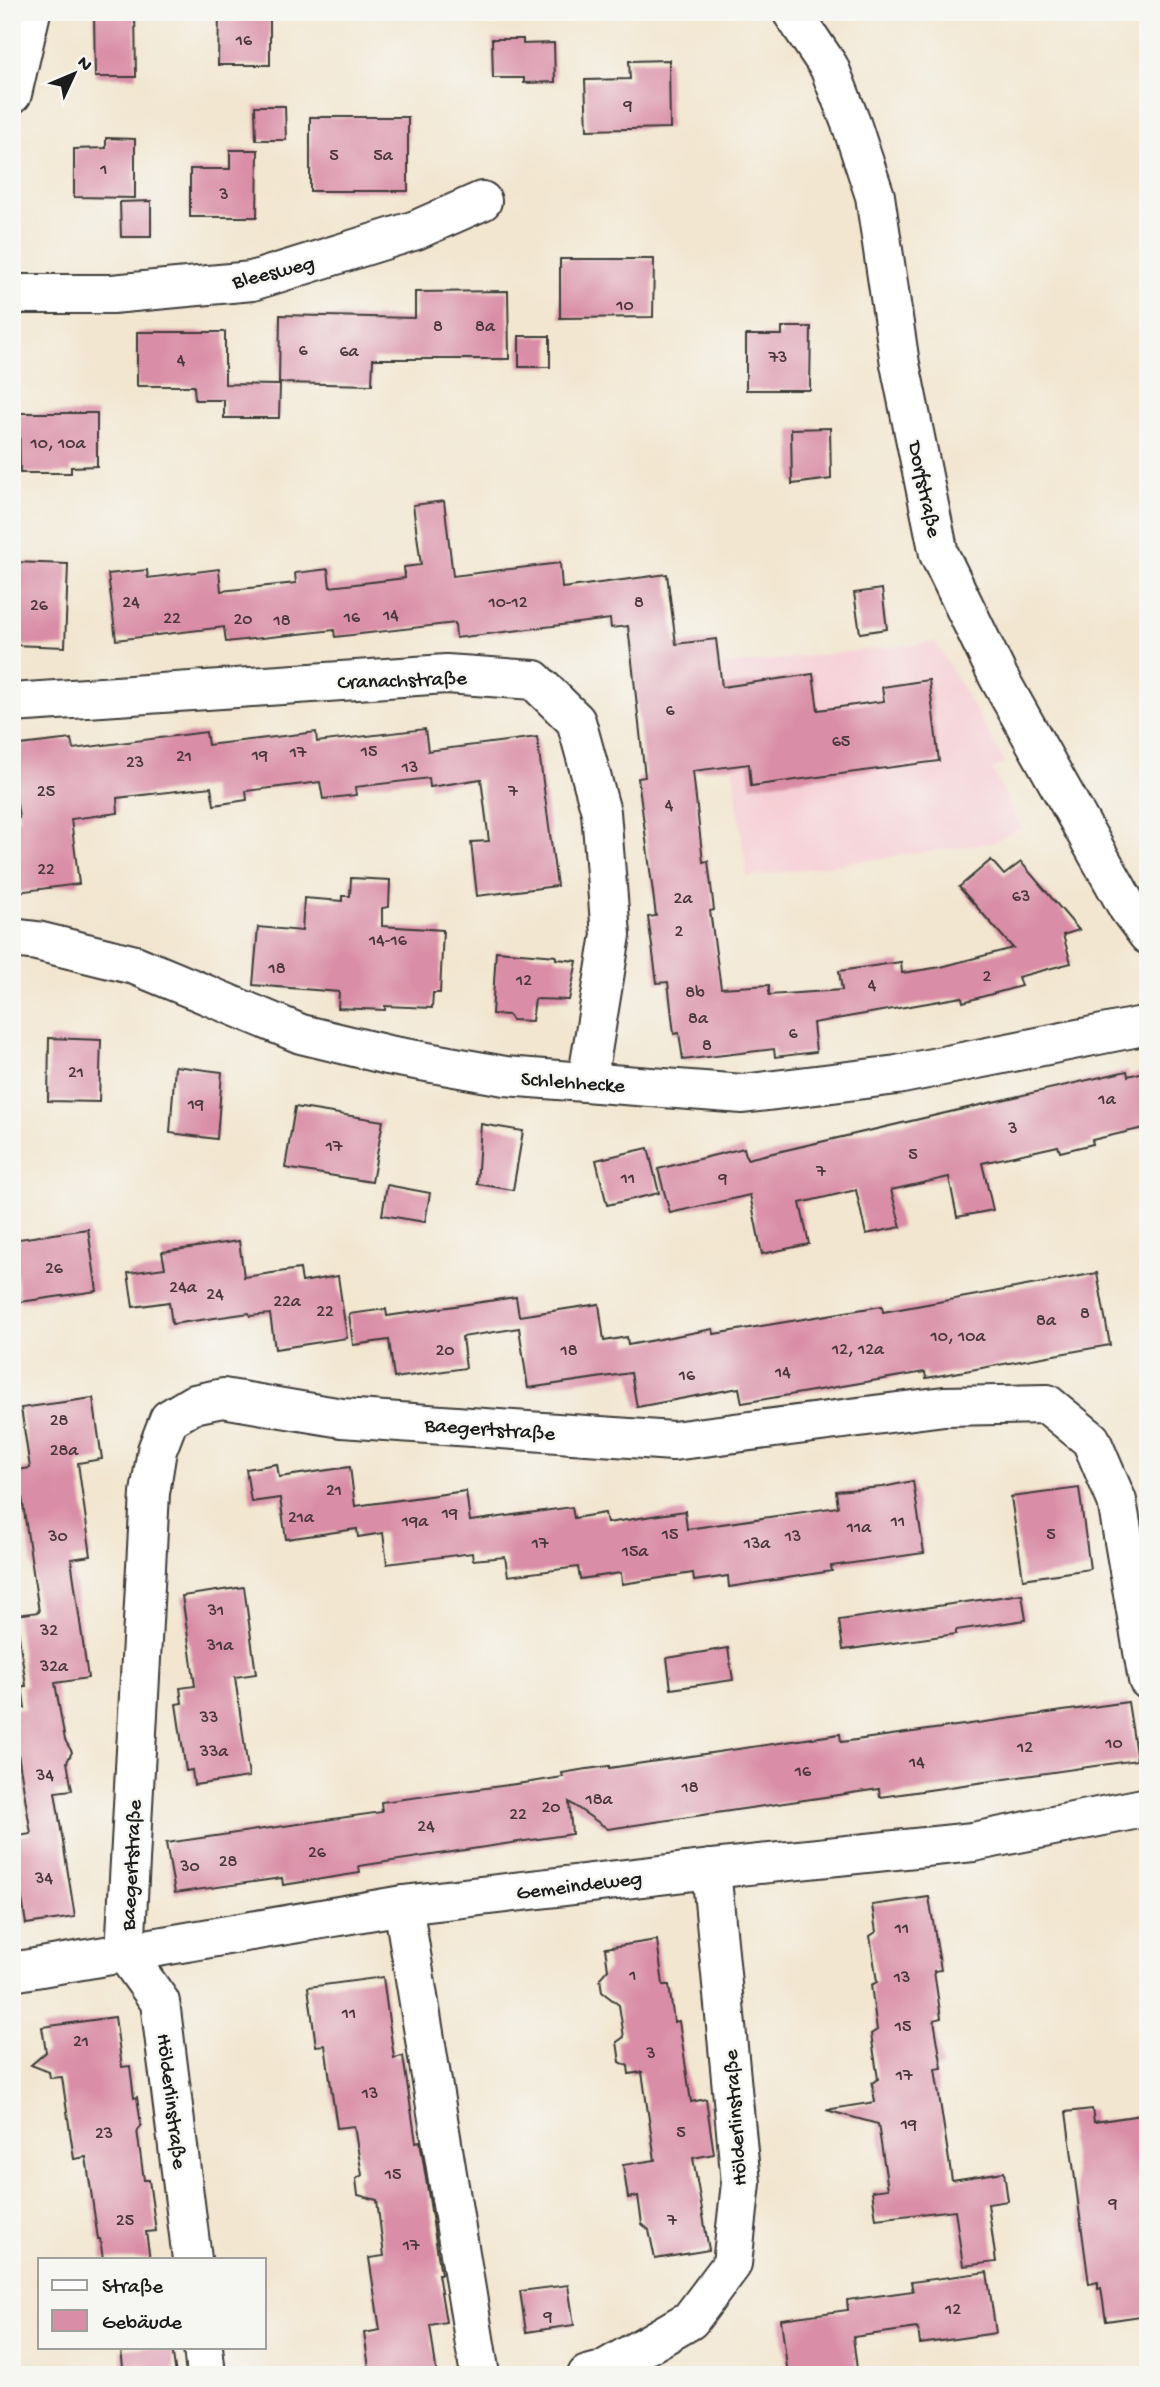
<svg xmlns="http://www.w3.org/2000/svg" width="1160" height="2387" font-family="'Gochi Hand',sans-serif">
  <style>
    .built { fill: #f6cfd5 }
    .building { fill: #d98da6 }
    .lines { fill: none; stroke-linecap: round; stroke-linejoin: round }
    .minor-casing { stroke: #3c3a37; stroke-width: 42 }
    .minor { stroke: #fff; stroke-width: 38 }
    .labels { text-anchor: middle; stroke-width: 5; stroke-linejoin: round; paint-order: stroke }
    .number-label { font-size: 18px; fill: #4b383e }
    .street-label { font-size: 21px; fill: #1c1c1c; stroke: #f6f6f2 }
  </style>
  <rect width="100%" height="100%" fill="#f6f6f2"/>
  <filter id="ink" filterUnits="userSpaceOnUse"><feTurbulence type="fractalNoise" baseFrequency=".0143" numOctaves="2"/><feDisplacementMap in="SourceGraphic" scale="14" xChannelSelector="R" yChannelSelector="G"/><feConvolveMatrix kernelMatrix="1 2 1 2 8 2 1 2 1" color-interpolation-filters="sRGB"/></filter>
  <filter id="wash" filterUnits="userSpaceOnUse"><feTurbulence type="fractalNoise" baseFrequency=".00686" numOctaves="4" result="noise"/><feDisplacementMap in="SourceGraphic" scale="28" xChannelSelector="R" yChannelSelector="G"/><feGaussianBlur stdDeviation="1.57" result="paint"/><feColorMatrix in="noise" values="0 0 0 0 0 0 0 0 0 0 0 0 0 0 0 0 0 1.4 0 .05"/><feComposite in="paint" operator="in"/></filter>
  <g filter="url(#wash)">
    <rect width="100%" height="100%" fill="#f2e6d0"/>
    <path class="built" d="M936 642 1005 763 992 770 1022 828 991 843 747 877 720 666Z"/>
    <g id="blocks">
      <g class="building">
        <path d="M94 12H135L136 77H95Z"/>
        <path d="M219 12H270V65H218Z"/>
        <path d="M492 39H523V44L554 43 555 82 524 83V78H493Z"/>
        <path d="M669 60 670 128 587 130 585 80 630 79 629 61Z"/>
        <path d="M255 106H285L286 140H256Z"/>
        <rect x="310" y="117" width="98" height="74"/>
        <path d="M106 138 135 139V198L74 197V149L106 148Z"/>
        <path d="M230 150H258L257 217H190V169H230Z"/>
        <path d="M151 201V237H121L120 202Z"/>
        <path d="M560 259H654L653 317 560 318Z"/>
        <path d="M508 291 509 359H373L372 385 279 383 280 315 415 318V292Z"/>
        <path d="M782 327H811L810 390H746V335H782Z"/>
        <path d="M137 332H225V384L280 385 279 418H224V400H195L194 386H137Z"/>
        <rect x="519" y="336" width="31" height="31"/>
        <path d="M19 413H97V466L71 467V473H20Z"/>
        <path d="M830 428 831 479 792 484 791 429Z"/>
        <path d="M444 501 453 576 560 563 562 588 667 574 676 644 716 639 722 687 813 674 818 710 884 701 882 687 929 680 939 761 751 786 749 764 693 771 703 862 708 861 714 910 710 911 721 988 769 985V995L842 990 839 971 901 962 902 973 941 967 1013 948 959 887 991 860 1004 875 1021 862 1079 930 1063 935 1071 963 1018 977 1021 986 963 1002 962 997 813 1023 816 1052 775 1057 774 1049 683 1060 679 1033 674 1034 668 982 657 983 648 917 656 916 638 778 645 777 628 626 611 628 610 619 456 638 455 623 335 637 334 630 226 642 224 627 116 640 108 574 147 570 148 578 219 569 221 591 296 583 295 573 328 569 330 587 405 578 404 567 421 565 413 505Z"/>
        <path d="M12 562 68 564 65 647 12 645Z"/>
        <path d="M882 589 887 629 860 633 854 593Z"/>
        <path d="M425 729 428 751 537 737 557 886 477 896 471 842 489 841 481 779 430 787 429 778 355 787 356 795 323 799 320 782 246 791 247 800 214 805 211 787 117 798 118 813 71 819 79 884 18 892 12 851V819L19 818 12 769V746L71 739 73 749 206 732 208 745 316 732 317 742Z"/>
        <path d="M351 878 390 880 389 907 382 908V926L443 930 440 993H433L432 1008 385 1006V1010L338 1008 339 992 253 985 258 927 302 931 304 898 342 901V896H350Z"/>
        <path d="M496 951 556 956V959L577 961 569 1000 535 999 532 1021 512 1020 508 1015 492 1014Z"/>
        <path d="M49 1038 101 1040 99 1102 48 1101Z"/>
        <path d="M175 1066 222 1072 217 1139 170 1133Z"/>
        <path d="M1127 1071 1128 1076 1148 1071V1127L1092 1140 1093 1144 1060 1152 1058 1146 982 1163 993 1210 957 1217 949 1177 891 1190 901 1227 866 1234 856 1190 800 1203 809 1244 762 1254 750 1195 670 1213 658 1169 744 1148 747 1159Z"/>
        <path d="M295 1107 383 1121 372 1182 285 1168Z"/>
        <path d="M481 1124 523 1131 513 1190 477 1184Z"/>
        <path d="M648 1148 659 1193 607 1205 596 1160Z"/>
        <path d="M387 1185 430 1193 425 1222 382 1215Z"/>
        <path d="M88 1229 97 1291 20 1302 12 1240Z"/>
        <path d="M239 1241 244 1277 300 1269 302 1282 338 1276 347 1338 275 1349 270 1314 250 1316 249 1313 172 1324 169 1302 133 1307 128 1273 165 1268 162 1252Z"/>
        <path d="M1097 1273 1110 1345 926 1378 925 1372 742 1403 739 1388 637 1407 631 1373 528 1388 519 1328 462 1337 466 1368 394 1378 389 1340 353 1345 349 1314 386 1309 387 1316 516 1297 519 1316 599 1304 604 1341 627 1337 628 1345 713 1329 714 1334 882 1306 883 1312Z"/>
        <path d="M93 1398 102 1459 78 1463 91 1556 71 1559 88 1678 55 1683 65 1740 72 1752 67 1762 72 1790 55 1792 75 1917 26 1924 12 1837 31 1834 18 1754 12 1755V1710L25 1708 22 1686H26L16 1615 39 1612 18 1470 30 1468 21 1408Z"/>
        <path d="M277 1464 279 1477 350 1467 355 1506 466 1491 470 1521 572 1507 574 1518 605 1513 607 1523 685 1511 687 1529 838 1507 836 1491 883 1487 913 1481 924 1553 831 1566 832 1571 729 1587 728 1576 694 1581 693 1573 622 1584 621 1573 580 1579 578 1567 508 1576 505 1557 473 1560 472 1553 387 1564 383 1533 358 1537 357 1529 286 1539 280 1498 251 1502 246 1469Z"/>
        <path d="M1079 1488 1090 1569 1023 1579 1011 1497Z"/>
        <path d="M244 1587 256 1674 235 1677 249 1777 194 1785 192 1770 186 1771 176 1704 182 1703 180 1688 195 1686 182 1596Z"/>
        <path d="M1022 1594 1026 1620 956 1630V1634L843 1650 839 1620Z"/>
        <path d="M728 1648 733 1680 671 1689 667 1658Z"/>
        <path d="M1128 1702 1137 1760 880 1797 879 1789 608 1829 569 1802 572 1834 359 1866 360 1873 283 1885 282 1878 175 1893 166 1843 382 1812 381 1802 531 1782 563 1777 562 1773 580 1770 609 1766V1768L840 1734 841 1742Z"/>
        <path d="M929 1897 941 1970 934 1971 941 2018 934 2020 942 2068 935 2069 952 2180 1004 2172 1008 2201 988 2204 996 2262 963 2266 955 2210 876 2219 872 2191 888 2189 878 2124 826 2110 875 2102 872 2083 878 2079 871 2034 877 2030 871 1985 877 1982 870 1936 876 1932 872 1905Z"/>
        <path d="M657 1940 663 1985H669L674 2022 679 2021 691 2102 706 2099 714 2154 693 2158 709 2250 655 2259 649 2230 642 2224 638 2196 628 2198 623 2165 655 2160 642 2072 629 2074 628 2066 620 2062 617 2042 624 2037 619 2005 602 1992 600 1978 608 1969 605 1948Z"/>
        <path d="M383 1977 394 2058 403 2056 416 2142 420 2141 441 2274H438L446 2322 430 2325 437 2375H370L364 2333 380 2330 369 2258 384 2256 377 2200 358 2195 356 2179 362 2175 354 2126 337 2128 325 2045 316 2046 308 1987Z"/>
        <path d="M115 2017 122 2067 130 2066 134 2098 137 2097 141 2125 137 2130 144 2180H149L156 2231 146 2232 150 2259H103L100 2239H98L86 2157 74 2159 62 2077 50 2078 49 2072 31 2065 46 2052 42 2027Z"/>
        <path d="M1092 2109 1094 2122 1148 2114V2315L1106 2321 1101 2288 1098 2289V2282L1089 2284 1066 2112Z"/>
        <path d="M987 2272 996 2333 920 2344 918 2328 853 2337 857 2369 818 2375H788L781 2319 848 2310 847 2300 913 2291 911 2282Z"/>
        <path d="M568 2285 574 2325 526 2332 520 2291Z"/>
        <path d="M146 2347H172L176 2375H124L121 2350Z"/>
      </g>
    </g>
  </g>
  <g filter="url(#ink)">
    <use href="#blocks" fill-opacity="0" stroke="#3c3a37" stroke-width="2"/>
    <g class="lines">
      <g class="minor-casing">
        <g id="minor">
          <path d="M792 12 829 67 852 126 875 196 900 364 939 554 999 678 1128 908 1148 935"/>
          <path d="M12 94 31 12"/>
          <path d="M12 294H112L252 281 416 230 482 201"/>
          <path d="M12 703 446 674 534 680 576 721 601 812 611 935 587 1082"/>
          <path d="M12 938 37 941 135 965 301 1034 388 1055 505 1076 743 1094 897 1075 1148 1025"/>
          <path d="M403 1905 480 2375"/>
          <path d="M12 1972 403 1905 711 1869 973 1842 1148 1807"/>
          <path d="M192 2259 160 2002 125 1953 150 1493 157 1450 169 1419 194 1404 223 1398 342 1418 673 1441 944 1406 1047 1404 1091 1440 1117 1501 1148 1680"/>
          <path d="M203 2347 206 2375"/>
          <path d="M587 2375 602 2371 690 2320 732 2264 741 2183 711 1869"/>
        </g>
      </g>
      <use href="#minor" class="minor"/>
    </g>
  </g>
  <g class="labels">
    <g class="number-label">
      <text x="244" y="45">16</text>
      <text x="628" y="110">9</text>
      <text x="334" y="160">5</text>
      <text x="383" y="160">5a</text>
      <text x="104" y="174">1</text>
      <text x="224" y="199">3</text>
      <text x="625" y="310">10</text>
      <text x="438" y="331">8</text>
      <text x="485" y="331">8a</text>
      <text x="303" y="355">6</text>
      <text x="349" y="356">6a</text>
      <text x="778" y="362">73</text>
      <text x="181" y="365">4</text>
      <text x="58" y="448">10, 10a</text>
      <text x="131" y="607">24</text>
      <text x="508" y="607">10-12</text>
      <text x="639" y="607">8</text>
      <text x="39" y="610">26</text>
      <text x="391" y="620">14</text>
      <text x="352" y="622">16</text>
      <text x="172" y="623">22</text>
      <text x="243" y="624">20</text>
      <text x="282" y="625">18</text>
      <text x="670" y="715">6</text>
      <text x="841" y="746">65</text>
      <text x="369" y="756">15</text>
      <text x="298" y="757">17</text>
      <text x="260" y="760">19</text>
      <text x="184" y="761">21</text>
      <text x="135" y="767">23</text>
      <text x="410" y="772">13</text>
      <text x="46" y="796">25</text>
      <text x="513" y="796">7</text>
      <text x="669" y="810">4</text>
      <text x="46" y="874">22</text>
      <text x="1021" y="901">63</text>
      <text x="683" y="903">2a</text>
      <text x="679" y="936">2</text>
      <text x="388" y="945">14-16</text>
      <text x="277" y="973">18</text>
      <text x="987" y="981">2</text>
      <text x="524" y="985">12</text>
      <text x="872" y="990">4</text>
      <text x="695" y="997">8b</text>
      <text x="698" y="1023">8a</text>
      <text x="793" y="1038">6</text>
      <text x="707" y="1050">8</text>
      <text x="76" y="1077">21</text>
      <text x="1107" y="1104">1a</text>
      <text x="196" y="1109">19</text>
      <text x="1013" y="1133">3</text>
      <text x="334" y="1151">17</text>
      <text x="913" y="1159">5</text>
      <text x="821" y="1176">7</text>
      <text x="628" y="1183">11</text>
      <text x="723" y="1183">9</text>
      <text x="54" y="1273">26</text>
      <text x="183" y="1292">24a</text>
      <text x="215" y="1299">24</text>
      <text x="287" y="1306">22a</text>
      <text x="325" y="1316">22</text>
      <text x="1085" y="1318">8</text>
      <text x="1046" y="1325">8a</text>
      <text x="958" y="1341">10, 10a</text>
      <text x="858" y="1354">12, 12a</text>
      <text x="445" y="1355">20</text>
      <text x="569" y="1355">18</text>
      <text x="783" y="1377">14</text>
      <text x="687" y="1380">16</text>
      <text x="59" y="1425">28</text>
      <text x="64" y="1455">28a</text>
      <text x="334" y="1495">21</text>
      <text x="450" y="1518">19</text>
      <text x="301" y="1522">21a</text>
      <text x="415" y="1526">19a</text>
      <text x="898" y="1526">11</text>
      <text x="859" y="1532">11a</text>
      <text x="670" y="1539">15</text>
      <text x="1051" y="1539">5</text>
      <text x="58" y="1541">30</text>
      <text x="793" y="1541">13</text>
      <text x="540" y="1548">17</text>
      <text x="757" y="1548">13a</text>
      <text x="635" y="1556">15a</text>
      <text x="216" y="1615">31</text>
      <text x="49" y="1635">32</text>
      <text x="220" y="1650">31a</text>
      <text x="54" y="1671">32a</text>
      <text x="209" y="1722">33</text>
      <text x="1114" y="1748">10</text>
      <text x="1025" y="1752">12</text>
      <text x="214" y="1756">33a</text>
      <text x="917" y="1767">14</text>
      <text x="803" y="1776">16</text>
      <text x="45" y="1780">34</text>
      <text x="690" y="1792">18</text>
      <text x="599" y="1804">18a</text>
      <text x="551" y="1812">20</text>
      <text x="518" y="1819">22</text>
      <text x="426" y="1831">24</text>
      <text x="317" y="1857">26</text>
      <text x="228" y="1866">28</text>
      <text x="190" y="1871">30</text>
      <text x="44" y="1883">34</text>
      <text x="902" y="1933">11</text>
      <text x="633" y="1980">1</text>
      <text x="902" y="1982">13</text>
      <text x="349" y="2018">11</text>
      <text x="903" y="2031">15</text>
      <text x="81" y="2046">21</text>
      <text x="651" y="2058">3</text>
      <text x="904" y="2080">17</text>
      <text x="370" y="2098">13</text>
      <text x="909" y="2129">19</text>
      <text x="681" y="2137">5</text>
      <text x="104" y="2138">23</text>
      <text x="393" y="2179">15</text>
      <text x="1113" y="2208">9</text>
      <text x="125" y="2225">25</text>
      <text x="672" y="2225">7</text>
      <text x="411" y="2250">17</text>
      <text x="953" y="2314">12</text>
      <text x="548" y="2321">9</text>
    </g>
    <g class="street-label">
      <text transform="translate(273 271) rotate(-14)" y="7">Bleesweg</text>
      <text transform="translate(926 489) rotate(78)" y="7">Dorfstraße</text>
      <text transform="translate(402 679) rotate(-2)" y="7">Cranachstraße</text>
      <text transform="translate(573 1081) rotate(4)" y="7">Schlehhecke</text>
      <text transform="translate(490 1428) rotate(4)" y="7">Baegertstraße</text>
      <text transform="translate(130 1865) rotate(-87)" y="7">Baegertstraße</text>
      <text transform="translate(579 1884) rotate(-7)" y="7">Gemeindeweg</text>
      <text transform="translate(173 2101) rotate(83)" y="7">Hölderlinstraße</text>
      <text transform="translate(734 2118) rotate(-94)" y="7">Hölderlinstraße</text>
    </g>
  </g>
  <rect width="1160" height="2387" fill="none" stroke="#f6f6f2" stroke-width="42"/>
  <rect x="38" y="2258" width="228" height="91" fill="#f6f6f2" stroke="#9f9f9c" stroke-width="2"/>
  <rect x="52" y="2280" width="35" height="10" fill="#ffffff" stroke="#9f9f9c" stroke-width="2"/>
  <text x="102" y="2292" font-size="21" fill="#1c1c1c">Straße</text>
  <rect x="52" y="2310" width="35" height="21" fill="#d98da6" stroke="#9f9f9c" stroke-width="2"/>
  <text x="102" y="2328" font-size="21" fill="#1c1c1c">Gebäude</text>
  <g transform="translate(74 74) rotate(46)" stroke="#f6f6f2" stroke-width="5" paint-order="stroke">
  <path d="M0-5L12 26L0 18L-12 26Z" fill="#1c1c1c"/>
  <text y="-10" font-size="19" font-weight="bold" text-anchor="middle" fill="#1c1c1c">N</text>
  </g>
</svg>
